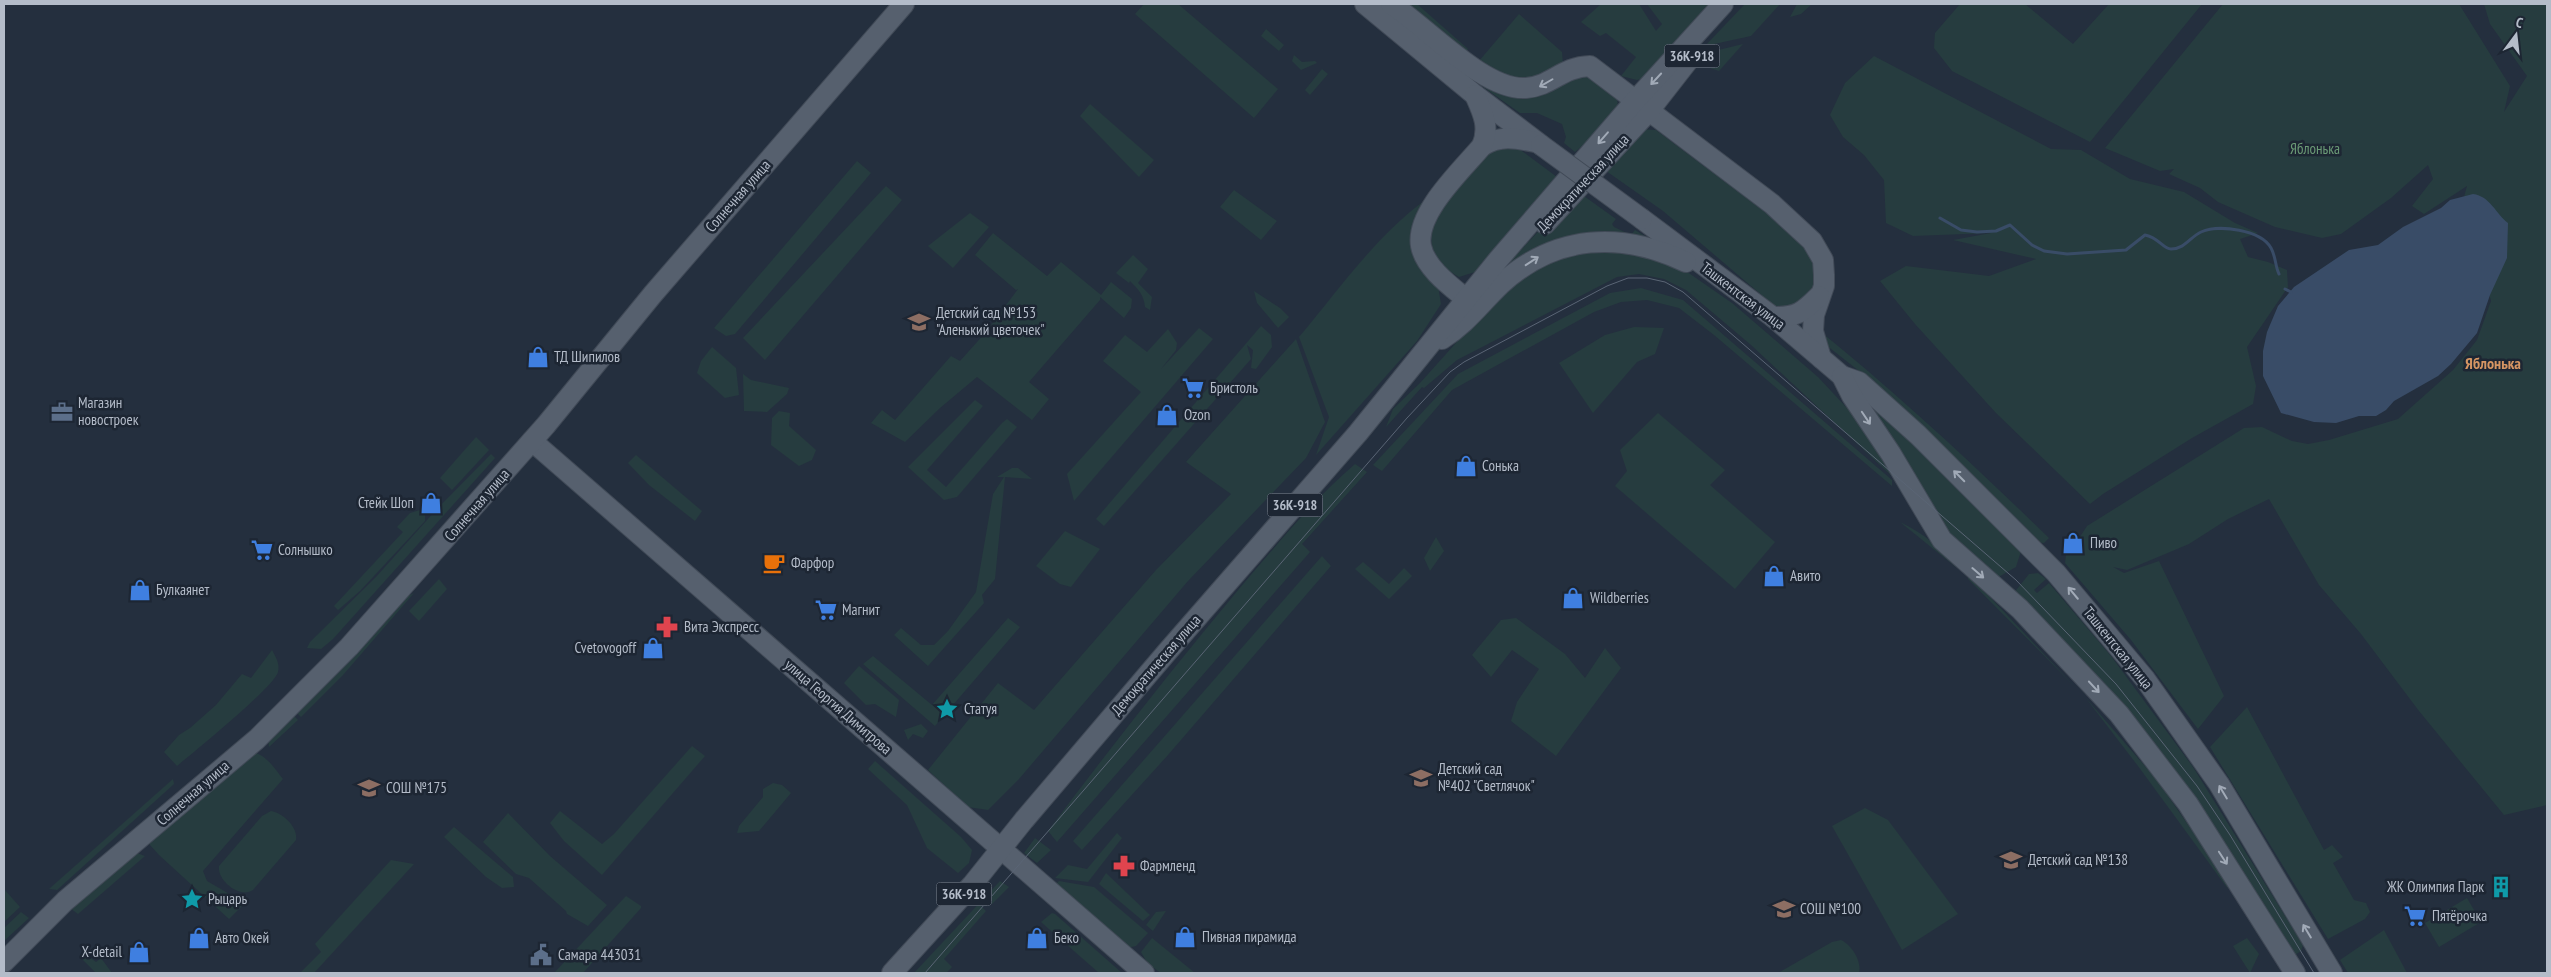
<svg xmlns="http://www.w3.org/2000/svg" width="2551" height="977" font-family="'PT Sans Narrow',sans-serif">
  <style>
    .green { fill: #263c3f }
    .water { fill: #394c67 }
    .lines { fill: none; stroke-linecap: round; stroke-linejoin: round }
    .stream { stroke: #394c67; stroke-width: 3 }
    .major-casing { stroke: #414a57; stroke-width: 22 }
    .major { stroke: #56606e; stroke-width: 20 }
    .tram { stroke: #5a6575; stroke-width: 1 }
    .major-bridge-casing { stroke: #414a57; stroke-width: 22; stroke-linecap: butt }
    .major-bridge { stroke: #56606e; stroke-width: 20 }
    .oneway { stroke: #a1aab7 }
    .labels { text-anchor: middle; stroke-width: 5; stroke-linejoin: round; paint-order: stroke }
    .shield { fill: #1d2633; stroke: #878f9c; stroke-width: 1 }
    .shield-label { font-size: 14px; font-weight: bold; fill: #b4bcc9 }
    .park-label { font-size: 15px; fill: #6b9a76; stroke: #1d2633 }
    .street-label { font-size: 15px; fill: #b4bcc9; stroke: #1d2633 }
    .poi-label { font-size: 15px; fill: #b4bcc9; stroke: #1d2633; text-anchor: start }
    .neighbourhood-label { font-size: 16px; font-weight: bold; fill: #d59563; stroke: #1d2633 }
  </style>
  <rect width="100%" height="100%" fill="#242f3e"/>
  <g class="green">
    <path d="M1144 4H1178L1278 89 1254 118 1135 14Z"/>
    <path d="M1399 4H1417L1468 49 1463 55Z"/>
    <path d="M1601 4H1639L1656 31 1662 24 1647 4H1709L1644 78 1637 80 1621 76 1636 57 1606 33 1600 36 1581 22Z"/>
    <path d="M1745 4H1780L1751 36 1705 46Z"/>
    <path d="M1797 4H1812L1801 14 1790 17Z"/>
    <path d="M1960 4H2025L2073 44 2109 4H2202L2090 142 1952 71 1934 48 1935 33Z"/>
    <path d="M2223 4H2459L2510 86 2504 112 2527 76 2490 24 2484 4H2547V805L2504 815 2419 711 2361 634 2319 585 2269 499 2228 519 2189 544 2127 570 2113 567 2124 573 2159 561 2224 696 2198 729 2131 640 2065 563 2066 555 2075 549 2080 551 2074 546 2087 526 2244 428 2262 427 2292 441 2308 444 2329 440 2398 419 2453 370 2477 340 2491 301 2485 278 2451 244 2467 186 2424 214 2412 206 2433 179 2428 165 2391 198 2341 234 2322 238 2275 227 2218 202 2200 188 2169 174 2174 169 2160 171 2105 148Z"/>
    <path d="M1519 14 1562 52 1563 64 1522 82 1473 68Z"/>
    <path d="M1266 29 1284 45 1279 51 1261 36Z"/>
    <path d="M1743 44 1719 71 1692 62 1698 55Z"/>
    <path d="M1294 55 1302 62 1315 61 1317 63 1301 70 1292 61Z"/>
    <path d="M1874 56 2051 149 2081 150 2130 179 2184 192 2235 223 2258 233 2240 239 2248 257 2268 262 2287 270 2288 287 2247 347 2256 386 2253 404 2192 438 2103 494 2090 504 1996 413 1915 324 1880 281 1906 266 1989 276 2036 259 1953 240 1991 233 1913 236 1886 223 1884 180 1864 155 1843 137 1830 115 1845 83Z"/>
    <path d="M1322 69 1328 74 1310 95 1305 90Z"/>
    <path d="M1589 73 1617 97 1618 108 1609 122 1575 152 1564 143 1566 137 1562 124 1537 113H1520L1476 82 1490 89Z"/>
    <path d="M1090 104 1154 160 1139 177 1080 116Z"/>
    <path d="M1639 129 1656 130 1793 233C1822 266 1827 283 1789 310L1778 309 1663 211 1599 166Z"/>
    <path d="M1511 143 1557 177 1475 272 1459 277C1394 241 1460 181 1489 145Z"/>
    <path d="M857 161 871 173 735 334 726 336 714 328Z"/>
    <path d="M886 186 902 200 765 360 743 338Z"/>
    <path d="M1234 190 1277 221 1261 240 1220 207Z"/>
    <path d="M1577 191 1616 219 1612 224 1614 227 1631 235 1635 230 1648 238 1634 237 1496 276Z"/>
    <path d="M1424 201 1441 304 1417 341 1316 455 1329 417 1299 337C1338 291 1375 237 1424 201Z"/>
    <path d="M970 213 989 227 953 268 928 246Z"/>
    <path d="M993 233 1047 276 1061 262 1101 295 1111 282 1132 299 1131 308 1124 318 1100 297V300L1029 382 1049 399 1032 420 977 377 940 408 905 442 871 423 882 410 895 420 951 356 960 361 986 332 1018 289 1016 290 975 255Z"/>
    <path d="M1594 241 1683 269 1732 303 1818 377 1859 421 1894 478 1751 345 1686 290 1664 279 1639 274 1617 277 1457 360 1424 388 1422 387 1386 427 1393 409 1420 383 1525 266Z"/>
    <path d="M1133 255 1148 269 1138 283 1152 297 1150 310 1145 307C1144 295 1138 289 1130 281L1129 283 1116 273Z"/>
    <path d="M1641 288 1683 300 1892 480V486L1714 335 1679 308 1647 300 1621 302 1594 312 1452 390 1382 471 1373 465 1458 374 1610 293Z"/>
    <path d="M1254 291 1280 308 1289 317 1278 328 1257 303Z"/>
    <path d="M1261 326 1271 335 1272 347 1256 369 1251 368 1253 350 1247 345 1251 359 1104 526 1096 519Z"/>
    <path d="M1634 327 1664 328 1655 354 1637 362 1593 413 1559 363 1605 335Z"/>
    <path d="M1199 328 1213 339 1074 501 1067 474 1141 392 1103 361 1125 335 1147 352 1168 329 1177 343 1176 350 1161 369Z"/>
    <path d="M1816 328C1898 394 1974 465 2049 538L2044 543 2033 542 1878 386 1821 341Z"/>
    <path d="M1296 339 1325 422 1306 458 1188 581 1019 779 988 810 968 807 928 770 998 683 1034 710 1156 570 1231 494 1186 462Z"/>
    <path d="M712 347 736 368 739 395 725 398 697 373 701 361Z"/>
    <path d="M743 374 751 380 789 388 787 394 767 412 744 411Z"/>
    <path d="M1853 389 1946 473 2021 551 2016 567 1995 579 1945 533Z"/>
    <path d="M975 400 983 406 927 470 946 487 1002 423 1007 419 1017 427 957 497 944 500 908 467Z"/>
    <path d="M779 411 790 413 789 426 816 450 812 460 799 466 771 445 772 418Z"/>
    <path d="M1658 413 1725 470 1710 485 1775 542 1735 589 1615 486 1627 471 1620 450Z"/>
    <path d="M476 437 489 450 452 490 440 478Z"/>
    <path d="M491 454 495 458 333 639 321 649 307 648 310 642 376 577 436 510Z"/>
    <path d="M636 455 702 511 695 521 649 485 628 463Z"/>
    <path d="M1355 464 1367 472 1302 544 1310 552 1057 842 1048 831C1110 748 1173 668 1239 589 1276 546 1312 501 1355 464Z"/>
    <path d="M1012 468H1018L1032 479 1005 477 995 579 982 595 984 603 928 666 894 635 901 628 921 645H934L948 631 976 592 993 494 1004 477H997Z"/>
    <path d="M420 510 425 515V521L360 591 338 610 334 606 403 532 397 527 410 513Z"/>
    <path d="M1900 522C1924 534 1941 547 1957 568Z"/>
    <path d="M1065 531 1100 549 1071 587 1060 584 1036 566Z"/>
    <path d="M1436 537 1444 551 1430 571 1424 558Z"/>
    <path d="M1322 556 1331 566 1168 755 1082 850 1073 841Z"/>
    <path d="M1363 562 1389 584 1404 568 1412 576 1389 599 1355 569Z"/>
    <path d="M2038 573 2046 579 2034 590 2037 593 2049 583 2111 656 2193 767 2303 945 2301 951 2295 955 2068 652V645L2031 606 2013 594 2029 574Z"/>
    <path d="M1968 577H1971L2076 688 1968 579Z"/>
    <path d="M439 579 447 589 419 621 409 611Z"/>
    <path d="M414 593 343 675 301 717 297 713 408 596Z"/>
    <path d="M1008 618 1020 627 935 726 863 664 873 656 932 705Z"/>
    <path d="M1516 618 1565 654 1585 678 1605 648 1621 668 1556 756 1511 721 1517 702 1539 669 1512 650 1491 677 1472 655 1501 620Z"/>
    <path d="M272 650C276 658 280 663 278 672 275 686 193 753 177 766L164 752 179 735 190 728 216 705 242 674 251 678Z"/>
    <path d="M859 666 899 700 896 717 875 704 866 705 844 683Z"/>
    <path d="M2085 697 2157 780 2225 878 2228 889 2138 766Z"/>
    <path d="M2247 707 2324 850 2332 845 2343 857 2333 863 2354 900 2366 903 2370 912 2365 919 2328 939 2210 747Z"/>
    <path d="M294 716 298 720 269 747 268 739Z"/>
    <path d="M921 724 928 731 923 738 913 734 908 740 904 730Z"/>
    <path d="M692 746 705 756 602 875 564 841 550 823 560 811 602 844 614 834Z"/>
    <path d="M252 752C266 754 274 768 283 779L203 871 207 881 245 903 229 919 159 855 150 845 149 840Z"/>
    <path d="M875 761 961 837 972 850 969 863 958 873 927 848 907 805 868 769Z"/>
    <path d="M173 779 174 784 57 890 49 889Z"/>
    <path d="M773 783 782 785 791 793 759 831 737 833 739 826 763 797V789Z"/>
    <path d="M1865 808 1888 820 1958 914 1902 950 1832 826Z"/>
    <path d="M271 811C283 813 298 827 296 840L253 890C240 899 217 881 219 866L262 816Z"/>
    <path d="M508 813 550 856 607 905 588 926 567 914 566 911 529 878 516 874 483 842Z"/>
    <path d="M454 827 513 877 514 887 502 888 486 877 444 837Z"/>
    <path d="M1117 833 1122 838 1088 882 1055 878 1068 865 1087 869Z"/>
    <path d="M1035 838 1051 850 1037 863 1024 853Z"/>
    <path d="M134 852 145 856 78 914 70 908Z"/>
    <path d="M391 860 414 864 314 973H300L321 952 315 944Z"/>
    <path d="M1106 873 1150 915 1143 921 1099 884Z"/>
    <path d="M1000 881 1009 887 992 904 986 899 980 905 986 911 944 959 952 967 946 973H914Z"/>
    <path d="M1059 881 1094 887 1148 933 1136 946 1127 948 1055 885Z"/>
    <path d="M4 889 20 907 4 922Z"/>
    <path d="M626 896 641 906V908L583 973 555 972Z"/>
    <path d="M2467 898 2481 922 2439 947 2425 923Z"/>
    <path d="M1166 911 1153 931 1146 925 1156 912Z"/>
    <path d="M21 912 29 918 4 941V928Z"/>
    <path d="M1052 913 1055 914 1122 973H1099L1041 922Z"/>
    <path d="M2384 930 2407 973H2348L2340 960Z"/>
    <path d="M1152 938 1195 973H1161L1148 964 1141 952Z"/>
    <path d="M2247 938 2259 954 2250 973 2233 946Z"/>
    <path d="M1841 940C1852 945 1862 962 1859 973H1778L1832 942Z"/>
    <path d="M85 954 96 962 101 958 112 973H96L81 958Z"/>
  </g>
  <path class="water" d="M2473 194C2490 196 2496 214 2508 223L2507 258 2490 295 2477 333 2451 364 2438 376 2394 401 2386 410 2376 416H2359L2336 423 2314 422 2281 413 2263 376V351L2267 332 2278 306 2294 287 2349 250 2378 245 2403 227 2441 208 2450 200Z"/>
  <g class="lines">
    <g class="stream">
      <path d="M1940 218 1961 230 1977 232 1996 231 2010 225 2032 245 2044 251 2067 254 2126 250 2145 235C2158 237 2163 249 2171 249 2185 249 2190 237 2201 232 2219 224 2261 230 2271 248 2276 257 2275 266 2279 274"/>
      <path d="M2285 289 2291 292"/>
    </g>
    <g class="major-casing">
      <g id="major">
        <path d="M1365 4 1475 95 1541 145"/>
        <path d="M1391 4C1427 27 1484 91 1526 88 1552 86 1561 67 1590 66L1772 204 1812 241 1823 260 1824 275V286L1814 315 1813 331 1821 358"/>
        <path d="M1482 146C1500 135 1515 138 1535 142"/>
        <path d="M1642 219 1773 317 1842 376 1859 382 1918 435 2056 573 2145 679 2219 784 2332 973"/>
        <path d="M1545 224 1648 112 1687 62"/>
        <path d="M1465 298C1449 285 1425 267 1421 246 1415 213 1462 170 1482 146 1490 127 1483 113 1475 95"/>
        <path d="M1773 317C1797 317 1802 313 1819 296"/>
        <path d="M1442 339C1466 324 1481 303 1501 284 1556 234 1621 231 1686 262"/>
        <path d="M1842 376 1852 396 1891 454 1942 540 2020 609 2119 714 2188 804 2295 973"/>
        <path d="M532 441 1144 973"/>
        <path d="M4 962 65 901 257 739 349 647 546 425 653 294 904 4"/>
        <path d="M892 973 972 885 1024 820 1167 652 1358 433 1498 260 1635 101 1723 4"/>
      </g>
    </g>
    <use href="#major" class="major"/>
    <path class="tram" d="M925 973 1407 418 1450 372 1464 362 1607 286 1628 278H1647L1665 282 1683 292 2016 580 2116 684 2197 786 2230 835 2314 973"/>
    <g class="major-bridge-casing">
      <path id="major-bridge" d="M1541 145 1642 219"/>
    </g>
    <use href="#major-bridge" class="major-bridge"/>
  </g>
  <defs><path id="oneway-shaft" d="M-6 0H5M1.5-3L5.5 0L1.5 3" fill="none" stroke-width="1.6" stroke-linecap="round" stroke-linejoin="round" transform="scale(1.25)"/></defs>
  <g class="oneway">
    <use href="#oneway-shaft" transform="translate(1656 79) rotate(133)"/>
    <use href="#oneway-shaft" transform="translate(1546 83) rotate(150)"/>
    <use href="#oneway-shaft" transform="translate(1603 138) rotate(131)"/>
    <use href="#oneway-shaft" transform="translate(1532 261) rotate(-33)"/>
    <use href="#oneway-shaft" transform="translate(1866 418) rotate(56)"/>
    <use href="#oneway-shaft" transform="translate(1959 476) rotate(-135)"/>
    <use href="#oneway-shaft" transform="translate(1978 573) rotate(41)"/>
    <use href="#oneway-shaft" transform="translate(2073 593) rotate(-130)"/>
    <use href="#oneway-shaft" transform="translate(2094 687) rotate(47)"/>
    <use href="#oneway-shaft" transform="translate(2223 792) rotate(-121)"/>
    <use href="#oneway-shaft" transform="translate(2223 858) rotate(57)"/>
    <use href="#oneway-shaft" transform="translate(2307 931) rotate(-121)"/>
  </g>
  <defs>
    <g id="school-bare" transform="scale(1.725)"><path d="M0-5L7-2L0 1L-7-2ZM-4 1L0 2.5L4 1V4Q0 6-4 4Z" fill="#8d6e63" stroke="#1d2633" stroke-width="2.5" paint-order="stroke"/></g>
    <g id="shop-bare" transform="scale(1.725)"><path d="M-5-2.5h2.3a2.7 3.5 0 0 1 5.4 0H5L5.5 6h-11ZM-1.5-2.5h3a1.5 2.3 0 0 0-3 0Z" fill="#3f7fe0" stroke="#1d2633" stroke-width="2.5" paint-order="stroke"/></g>
    <g id="supermarket-bare" transform="scale(1.725)"><path d="M-6-5.5h2.5l.6 2H6L4.5 2H-2.5L-4.4-4H-6ZM-1.5 3.2a1.3 1.3 0 1 0 .1 0ZM3 3.2a1.3 1.3 0 1 0 .1 0Z" fill="#3f7fe0" stroke="#1d2633" stroke-width="2.5" paint-order="stroke"/></g>
    <g id="office-bare" transform="scale(1.725)"><path d="M-6-3h4V-5.5h4V-3h4V5H-6ZM-1-4.5V-3h2v-1.5ZM-6 0V1H6V0Z" fill="#5c6f8a" stroke="#1d2633" stroke-width="2.5" paint-order="stroke"/></g>
    <g id="cafe-bare" transform="scale(1.725)"><path d="M-5.5-4.5H6V0H3Q3 3.5 0 3.5H-2.5Q-5.5 3.5-5.5 0ZM3-3.2v2h1.7v-2ZM-6 4.5H4V6H-6Z" fill="#e8710a" stroke="#1d2633" stroke-width="2.5" paint-order="stroke"/></g>
    <g id="pharmacy-bare" transform="scale(1.725)"><path d="M-2-6h4v4h4v4h-4v4h-4v-4h-4v-4h4Z" fill="#e0444e" stroke="#1d2633" stroke-width="2.5" paint-order="stroke"/></g>
    <g id="sight-bare" transform="scale(1.725)"><path d="M0-6L1.8-2.2L6-1.7L2.9 1.2L3.7 5.4L0 3.3L-3.7 5.4L-2.9 1.2L-6-1.7L-1.8-2.2Z" fill="#0f9aa8" stroke="#1d2633" stroke-width="2.5" paint-order="stroke"/></g>
    <g id="building-bare" transform="scale(1.725)"><path d="M-4-6H4V6H1V3H-1V6H-4ZM-2.5-4.3h1.7v1.8h-1.7ZM.8-4.3h1.7v1.8H.8ZM-2.5-1h1.7V.8h-1.7ZM.8-1h1.7V.8H.8Z" fill="#0f9aa8" stroke="#1d2633" stroke-width="2.5" paint-order="stroke"/></g>
    <g id="civic-bare" transform="scale(1.725)"><path d="M-.6-6.5H3V-4.5H.6V-3L4-1V1h2V6H-6V1h2V-1L-.6-3ZM-1.2 2.5V6h2.4V2.5Z" fill="#5c6f8a" stroke="#1d2633" stroke-width="2.5" paint-order="stroke"/></g>
  </defs>
  <g fill-rule="evenodd">
    <use href="#school-bare" x="919" y="322"/>
    <use href="#shop-bare" x="538" y="357"/>
    <use href="#supermarket-bare" x="1193" y="388"/>
    <use href="#office-bare" x="62" y="412"/>
    <use href="#shop-bare" x="1167" y="415"/>
    <use href="#shop-bare" x="1466" y="466"/>
    <use href="#shop-bare" x="431" y="503"/>
    <use href="#shop-bare" x="2073" y="543"/>
    <use href="#supermarket-bare" x="262" y="550"/>
    <use href="#cafe-bare" x="774" y="563"/>
    <use href="#shop-bare" x="1774" y="576"/>
    <use href="#shop-bare" x="140" y="590"/>
    <use href="#shop-bare" x="1573" y="598"/>
    <use href="#supermarket-bare" x="826" y="610"/>
    <use href="#pharmacy-bare" x="667" y="627"/>
    <use href="#shop-bare" x="653" y="648"/>
    <use href="#sight-bare" x="947" y="709"/>
    <use href="#school-bare" x="1421" y="778"/>
    <use href="#school-bare" x="369" y="788"/>
    <use href="#school-bare" x="2011" y="860"/>
    <use href="#pharmacy-bare" x="1124" y="866"/>
    <use href="#building-bare" x="2501" y="887"/>
    <use href="#sight-bare" x="192" y="899"/>
    <use href="#school-bare" x="1784" y="909"/>
    <use href="#supermarket-bare" x="2415" y="916"/>
    <use href="#shop-bare" x="1185" y="937"/>
    <use href="#shop-bare" x="199" y="938"/>
    <use href="#shop-bare" x="1037" y="938"/>
    <use href="#shop-bare" x="139" y="952"/>
    <use href="#civic-bare" x="541" y="955"/>
  </g>
  <g class="labels">
    <g class="shield">
      <rect x="1664.5" y="44.5" width="55" height="23" rx="4"/>
      <rect x="1267.5" y="493.5" width="55" height="23" rx="4"/>
      <rect x="936.5" y="882.5" width="55" height="23" rx="4"/>
    </g>
    <g class="shield-label">
      <text x="1692" y="61">36К-918</text>
      <text x="1295" y="510">36К-918</text>
      <text x="964" y="899">36К-918</text>
    </g>
    <g class="park-label">
      <text x="2315" y="154">Яблонька</text>
    </g>
    <g class="street-label">
      <text transform="translate(1583 183) rotate(-47)" y="5">Демократическая улица</text>
      <text transform="translate(738 196) rotate(-49)" y="5">Солнечная улица</text>
      <text transform="translate(1743 296) rotate(37)" y="5">Ташкентская улица</text>
      <text transform="translate(477 505) rotate(-49)" y="5">Солнечная улица</text>
      <text transform="translate(2118 648) rotate(51)" y="5">Ташкентская улица</text>
      <text transform="translate(1156 665) rotate(-49)" y="5">Демократическая улица</text>
      <text transform="translate(838 707) rotate(41)" y="5">улица Георгия Димитрова</text>
      <text transform="translate(193 793) rotate(-41)" y="5">Солнечная улица</text>
    </g>
    <g class="poi-label">
      <text x="936" y="318">Детский сад №153<tspan x="936" dy="17">"Аленький цветочек"</tspan></text>
      <text x="554" y="362">ТД Шипилов</text>
      <text x="1210" y="393">Бристоль</text>
      <text x="78" y="408">Магазин<tspan x="78" dy="17">новостроек</tspan></text>
      <text x="1184" y="420">Ozon</text>
      <text x="1482" y="471">Сонька</text>
      <text x="414" y="508" text-anchor="end">Стейк Шоп</text>
      <text x="2090" y="548">Пиво</text>
      <text x="278" y="555">Солнышко</text>
      <text x="791" y="568">Фарфор</text>
      <text x="1790" y="581">Авито</text>
      <text x="156" y="595">Булкаянет</text>
      <text x="1590" y="603">Wildberries</text>
      <text x="842" y="615">Магнит</text>
      <text x="684" y="632">Вита Экспресс</text>
      <text x="636" y="653" text-anchor="end">Cvetovogoff</text>
      <text x="964" y="714">Статуя</text>
      <text x="1438" y="774">Детский сад<tspan x="1438" dy="17">№402 "Светлячок"</tspan></text>
      <text x="386" y="793">СОШ №175</text>
      <text x="2028" y="865">Детский сад №138</text>
      <text x="1140" y="871">Фармленд</text>
      <text x="2484" y="892" text-anchor="end">ЖК Олимпия Парк</text>
      <text x="208" y="904">Рыцарь</text>
      <text x="1800" y="914">СОШ №100</text>
      <text x="2432" y="921">Пятёрочка</text>
      <text x="1202" y="942">Пивная пирамида</text>
      <text x="215" y="943">Авто Окей</text>
      <text x="1054" y="943">Беко</text>
      <text x="122" y="957" text-anchor="end">X-detail</text>
      <text x="558" y="960">Самара 443031</text>
    </g>
    <g class="neighbourhood-label">
      <text x="2493" y="369">Яблонька</text>
    </g>
  </g>
  <rect width="2551" height="977" fill="none" stroke="#b4bcc9" stroke-width="10"/>
  <g transform="translate(2516 35) rotate(15)" stroke="#1d2633" stroke-width="4" paint-order="stroke">
  <path d="M0-4L9 19L0 12L-9 19Z" fill="#b4bcc9"/>
  <text y="-8" font-size="14" font-weight="bold" text-anchor="middle" fill="#b4bcc9">С</text>
  </g>
</svg>
